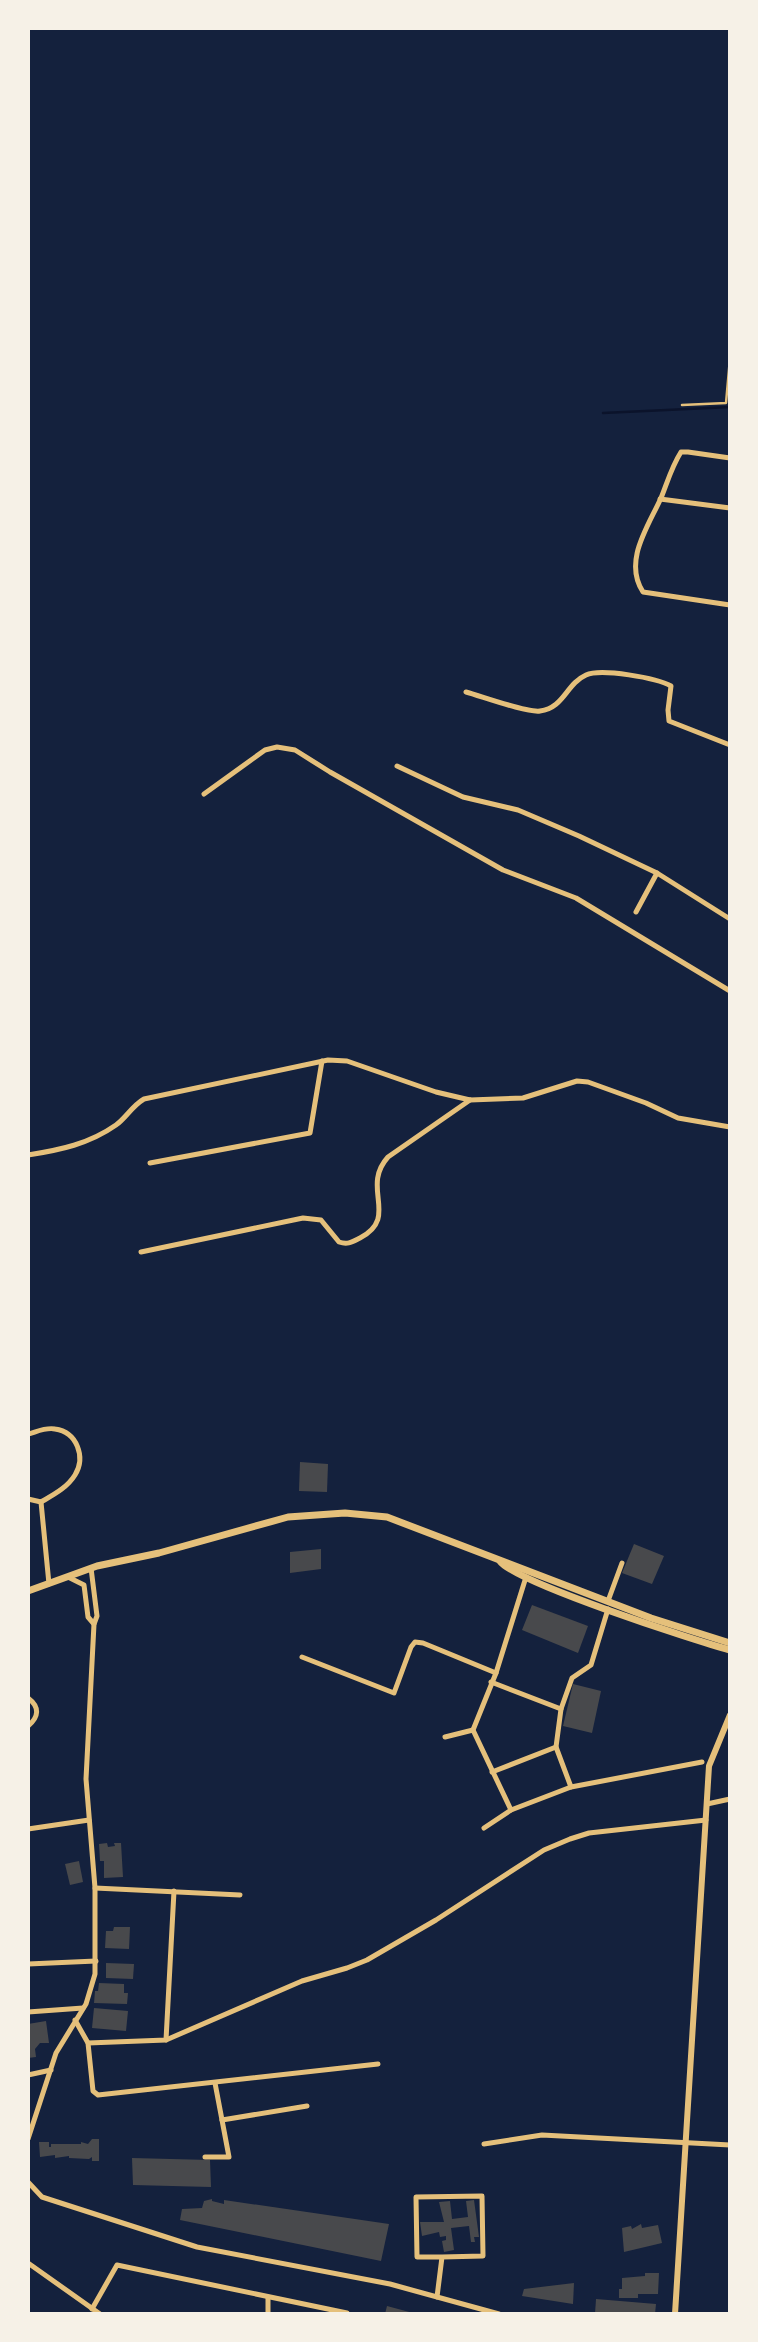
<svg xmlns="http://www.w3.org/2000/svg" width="758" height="2342" font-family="Poppins,sans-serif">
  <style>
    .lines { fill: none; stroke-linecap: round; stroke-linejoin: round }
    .stream { stroke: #0b132b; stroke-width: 2.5 }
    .building { fill: #48494c }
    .service { stroke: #e5c07b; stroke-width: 2.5 }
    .minor { stroke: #e5c07b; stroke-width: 5 }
    .tertiary { stroke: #e5c07b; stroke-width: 6 }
    .secondary { stroke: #e5c07b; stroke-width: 7 }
  </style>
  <rect width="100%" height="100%" fill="#14213d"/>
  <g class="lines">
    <path class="stream" d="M603 413 730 407"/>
  </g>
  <g class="building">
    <path d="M300 1462 328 1464 327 1492 299 1491Z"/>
    <path d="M634 1544 664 1556 652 1584 622 1573Z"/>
    <path d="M321 1549V1569L290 1573V1552Z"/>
    <path d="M532 1605 588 1626 578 1653 522 1630Z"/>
    <path d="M573 1684 601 1691 592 1733 563 1726Z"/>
    <path d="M107 1843 108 1847 115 1846 114 1843H121L123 1877 104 1878V1861H100L99 1844Z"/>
    <path d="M79 1861 83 1882 70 1885 65 1864Z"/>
    <path d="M114 1927H130L129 1949 105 1948 106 1931H113Z"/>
    <path d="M106 1963 134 1964 133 1979 106 1978Z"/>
    <path d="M99 1983 124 1984V1993H128L127 2004 94 2003 95 1991H98Z"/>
    <path d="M94 2008 128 2011 126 2031 92 2028Z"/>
    <path d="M46 2021 49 2043H40L35 2049 36 2057 28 2058V2024Z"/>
    <path d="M92 2139H99V2161H92V2157L89 2159 69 2158V2156L55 2158V2155L40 2157 39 2142H49V2147H51V2144H81V2142L88 2144Z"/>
    <path d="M132 2158 210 2160 211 2187 133 2185Z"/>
    <path d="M212 2199V2201L224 2204V2200L389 2224 381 2261 180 2220 182 2209 202 2208 204 2201Z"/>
    <path d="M474 2200 479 2237H474L475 2242H471L469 2226 451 2228 454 2250 444 2252 442 2241 446 2240V2236L440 2237 439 2232 422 2236 420 2222H444L439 2202 450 2201 452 2219 468 2217 466 2201Z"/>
    <path d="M641 2224 642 2228 658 2225 662 2243 624 2252 622 2228 631 2226 632 2229Z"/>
    <path d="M645 2273H659L658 2294H638V2298H619V2289H622V2278L645 2276Z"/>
    <path d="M574 2283 573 2304 522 2296 524 2289Z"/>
    <path d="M596 2299 656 2304 655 2314H595Z"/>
    <path d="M387 2306 413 2313V2314H385Z"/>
  </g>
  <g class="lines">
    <path class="service" d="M682 405 726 403 730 358"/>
    <g class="minor">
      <path d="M730 458 688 452H681C672 466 667 483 661 498 648 527 623 561 643 592L730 605"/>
      <path d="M660 499 730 508"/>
      <path d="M466 692C481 696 527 713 540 711 564 708 566 684 586 675 601 668 657 678 671 686L668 710 669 721 730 745"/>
      <path d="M397 766 463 797 518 810 579 836 657 873 730 919"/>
      <path d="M204 794 265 750 277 747 295 750 330 772 503 870 576 898 730 991"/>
      <path d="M636 912 657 873"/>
      <path d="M28 1155C60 1150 89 1144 116 1125 126 1118 132 1106 144 1099L328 1060 347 1061 436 1092 470 1100 523 1098 577 1081 588 1082 646 1103 678 1118 730 1127"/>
      <path d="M150 1163 310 1133 322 1061"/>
      <path d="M141 1252 303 1218 321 1220 339 1242C348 1245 352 1242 360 1238 400 1217 360 1188 388 1157L470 1100"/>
      <path d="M28 1434C36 1432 46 1427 55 1429 77 1432 86 1457 75 1475 67 1488 53 1495 41 1502L28 1499"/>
      <path d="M41 1502 49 1584"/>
      <path d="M68 1577 84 1585 88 1617 94 1624"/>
      <path d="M608 1601 622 1563"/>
      <path d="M302 1657 394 1693 411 1647 415 1642 423 1643 496 1673"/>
      <path d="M491 1682 561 1709"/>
      <path d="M28 1698C40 1707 39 1717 28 1726"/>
      <path d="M445 1737 473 1730"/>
      <path d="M492 1772 556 1747"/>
      <path d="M571 1787 556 1747 561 1709 572 1678 591 1665 608 1609"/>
      <path d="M707 1804 730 1799"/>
      <path d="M511 1810 473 1730 496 1673 526 1577"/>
      <path d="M484 1828 511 1810 571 1787 702 1762"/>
      <path d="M28 1829 89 1820"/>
      <path d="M95 1888 240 1895"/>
      <path d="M28 1964 96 1961"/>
      <path d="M28 2012 83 2008"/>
      <path d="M75 2020 88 2043 93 2091 98 2095 378 2064"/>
      <path d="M166 2040 174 1891"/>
      <path d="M88 2043 166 2040 302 1981 347 1968 367 1960 436 1920 544 1850 570 1839 589 1833 706 1820"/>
      <path d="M28 2075 51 2070"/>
      <path d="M222 2120 307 2106"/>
      <path d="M28 2139 56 2053 86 2004 95 1974V1888L86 1779 94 1624 97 1616 91 1568"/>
      <path d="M484 2144 542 2135 730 2145"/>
      <path d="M205 2157H229L215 2083"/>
      <path d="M28 2182 42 2197 197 2247 390 2284 499 2314"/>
      <path d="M28 2263 100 2314"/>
      <path d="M268 2297V2314"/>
      <path d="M437 2297 442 2257H417L416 2197 482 2196 483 2256 442 2257"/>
      <path d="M92 2309 117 2265 347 2313"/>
    </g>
    <path class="tertiary" d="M675 2314 709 1766 730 1715"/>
    <g class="secondary">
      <path d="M500 1561C514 1582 696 1641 730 1650"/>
      <path d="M28 1591 97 1566 159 1553 288 1517 345 1513 387 1517 651 1618 730 1643"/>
    </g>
  </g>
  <rect width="758" height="2342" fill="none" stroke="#f6f1e7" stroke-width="60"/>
</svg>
